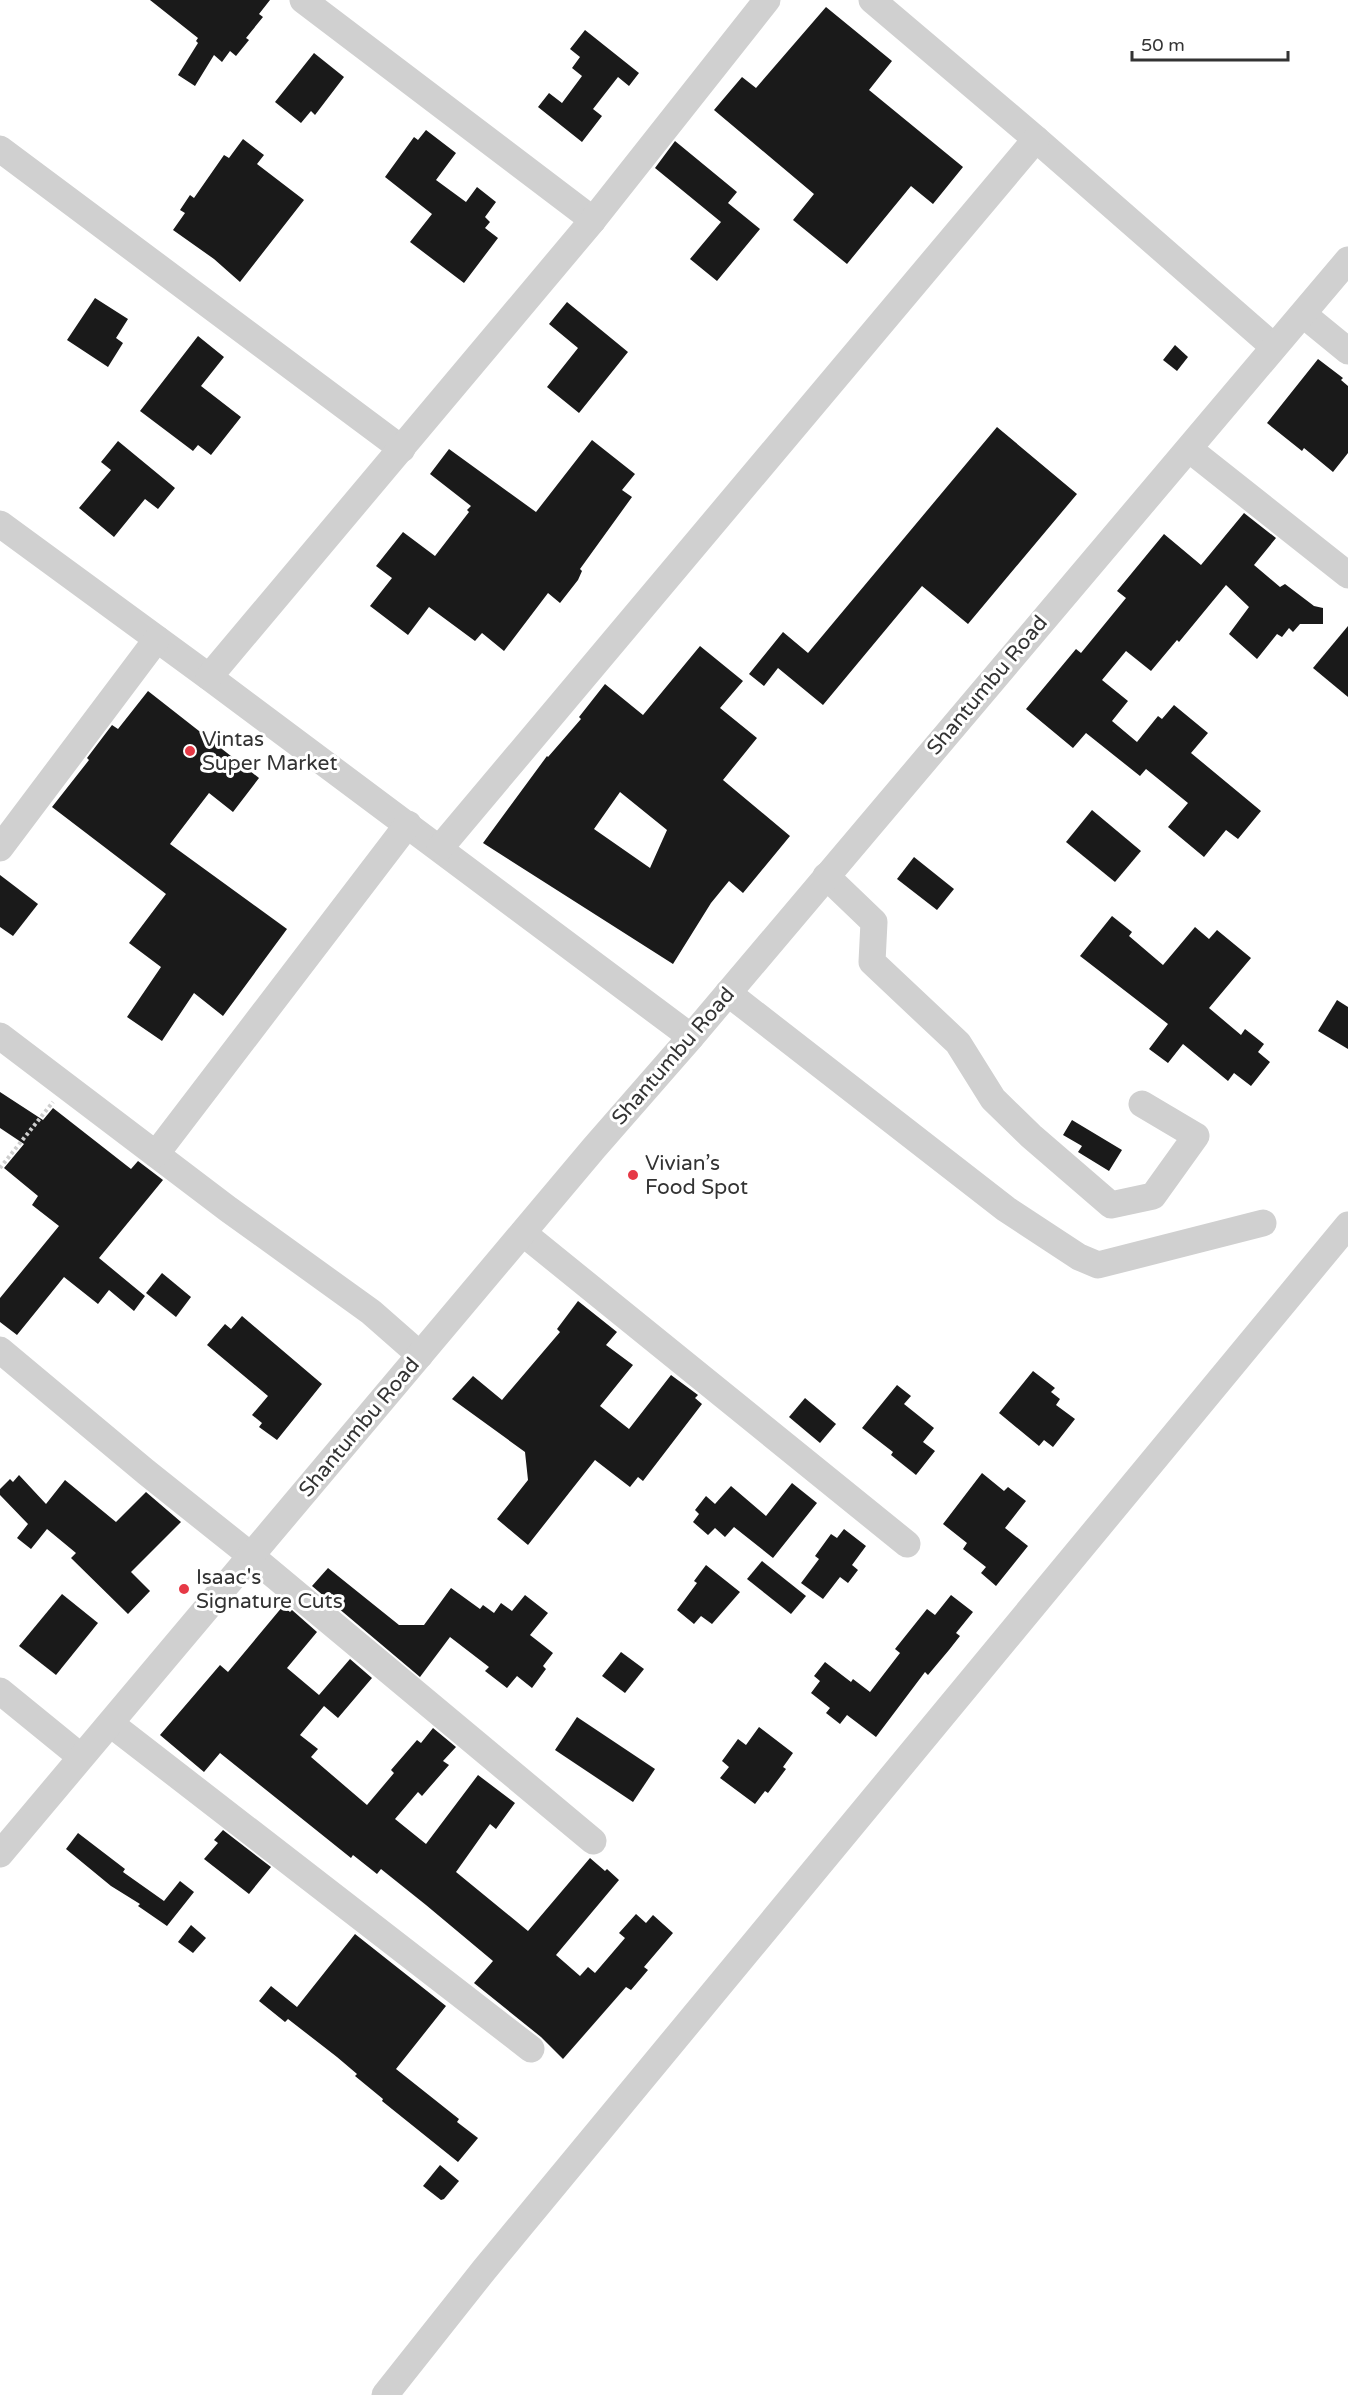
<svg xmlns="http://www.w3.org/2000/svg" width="1348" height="2395" font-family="'Varela Round',sans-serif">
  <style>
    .building { fill: #1a1a1a; fill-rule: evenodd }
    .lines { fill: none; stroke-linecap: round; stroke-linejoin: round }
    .path { stroke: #cdcdcd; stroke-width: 4; stroke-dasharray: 3 3; stroke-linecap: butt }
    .minor { stroke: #d0d0d0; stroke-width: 27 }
    .poi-dot { fill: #e63946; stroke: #fff; stroke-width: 2 }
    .labels { text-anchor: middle; stroke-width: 6; stroke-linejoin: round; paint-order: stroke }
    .street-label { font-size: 21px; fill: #333; stroke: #fff }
    .poi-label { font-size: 21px; fill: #333; stroke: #fff; text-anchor: start }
  </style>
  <rect width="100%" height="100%" fill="#fff"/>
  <g class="building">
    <path d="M150 0H270L259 14 263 17 246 38 249 40 236 56 230 51 222 62 214 55 195 86 178 75 198 43 196 41 198 38Z"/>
    <path d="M826 7 892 61 869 90 963 167 933 204 911 186 847 264 793 220 814 194 714 110 742 77 756 88Z"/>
    <path d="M585 30 639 73 629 86 618 77 593 109 602 116 582 142 538 107 549 93 562 103 582 76 572 68 580 57 570 49Z"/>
    <path d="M314 53 344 77 315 115 311 111 301 123 275 102Z"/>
    <path d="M426 130 456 153 436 180 466 202 477 187 496 202 485 217 490 222 485 228 498 238 464 283 410 242 432 214 385 177 414 137 418 140Z"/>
    <path d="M243 139 264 155 257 164 304 200 240 282 214 259 173 230 185 213 180 210 190 195 194 198 224 155 229 158Z"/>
    <path d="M675 141 737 192 728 203 760 229 717 281 690 259 721 222 655 168Z"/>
    <path d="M95 298 128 319 116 338 123 343 108 367 67 340Z"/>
    <path d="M567 302 628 352 579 413 547 387 578 348 549 324Z"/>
    <path d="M198 336 224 357 201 386 241 417 211 455 198 445 193 451 140 411Z"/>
    <path d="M1175 345 1188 357 1177 371 1163 360Z"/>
    <path d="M1318 359 1343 378 1341 380 1348 386V453L1333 472 1304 448 1302 451 1267 423Z"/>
    <path d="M997 427 1077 494 968 624 922 586 823 705 778 668 764 686 749 674 783 632 808 653Z"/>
    <path d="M592 440 635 474 622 490 632 497 580 569 582 571 578 580 560 603 548 593 504 651 482 633 475 641 429 607 408 635 370 606 392 578 376 566 403 532 435 556 469 512 467 510 471 506 430 474 449 449 536 512Z"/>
    <path d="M118 441 175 488 158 509 145 499 114 537 79 508 111 470 101 462Z"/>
    <path d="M1244 513 1276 538 1254 565 1280 587 1285 584 1314 606 1323 608V624H1300L1293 632 1289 628 1282 637 1277 634 1257 659 1229 634 1249 607 1226 585 1179 642 1177 640 1151 671 1126 651 1102 680 1128 701 1112 721 1137 742 1158 716 1162 719 1174 705 1208 733 1191 753 1261 811 1238 839 1226 830 1204 857 1168 827 1188 803 1146 769 1140 776 1086 733 1073 748 1026 709 1076 649 1081 653 1126 598 1117 591 1164 534 1201 565Z"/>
    <path d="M1348 626V697L1313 668Z"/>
    <path d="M700 646 743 681 720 708 757 738 723 780 790 836 743 893 729 881 711 903 673 964 483 843 547 756 548 757 581 719 579 717 605 684 643 715ZM620 792 667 830 650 868 594 829Z"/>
    <path d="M148 691 259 778 233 812 209 793 170 844 287 929 223 1016 194 993 162 1041 127 1017 161 967 129 943 166 894 52 807 89 760 87 758 112 725 118 729Z"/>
    <path d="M1092 810 1141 851 1115 882 1066 842Z"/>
    <path d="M914 857 954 889 937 910 897 879Z"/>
    <path d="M0 875 38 904 13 936 0 927Z"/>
    <path d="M1112 916 1132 932 1129 936 1163 965 1195 927 1209 939 1217 930 1251 958 1209 1008 1241 1035 1245 1029 1264 1044 1258 1052 1270 1062 1251 1086 1234 1073 1228 1081 1183 1044 1168 1063 1149 1049 1168 1024 1080 956Z"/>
    <path d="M1337 1000 1348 1007V1049L1318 1031Z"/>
    <path d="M0 1092 43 1120 53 1108 131 1169 138 1161 163 1180 99 1258 145 1296 134 1311 109 1290 98 1304 64 1277 17 1335 0 1322V1298L59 1226 32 1205 38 1196 4 1168 24 1144 0 1128Z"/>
    <path d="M1072 1120 1122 1150 1109 1171 1078 1152 1082 1146 1063 1135Z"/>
    <path d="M162 1273 191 1297 176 1317 146 1293Z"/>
    <path d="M578 1301 617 1332 606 1345 633 1365 600 1406 629 1429 671 1375 698 1395 695 1398 702 1404 643 1481 638 1477 630 1487 595 1460 528 1545 497 1519 528 1480 525 1452 452 1399 473 1376 502 1400 560 1332 557 1329Z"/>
    <path d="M242 1316 322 1384 277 1440 259 1427 262 1423 252 1415 268 1396 207 1345 225 1324 231 1329Z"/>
    <path d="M1033 1371 1055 1388 1051 1392 1060 1399 1056 1405 1075 1419 1053 1447 1044 1440 1039 1446 999 1413Z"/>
    <path d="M897 1385 911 1396 904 1404 934 1428 923 1442 935 1451 916 1475 891 1455 893 1452 862 1428Z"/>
    <path d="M805 1398 836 1424 820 1443 789 1417Z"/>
    <path d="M982 1473 1004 1491 1008 1487 1026 1501 1005 1528 1028 1546 996 1586 981 1573 986 1567 963 1549 967 1543 943 1524Z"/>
    <path d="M19 1475 46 1504 65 1480 116 1522 146 1492 181 1522 131 1572 150 1591 128 1614 71 1558 76 1553 47 1529 31 1549 17 1538 28 1524 0 1495V1489L10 1479 13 1482Z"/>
    <path d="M792 1483 817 1503 773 1558 734 1527 725 1537 715 1528 708 1535 693 1522 699 1514 695 1510 706 1496 715 1504 731 1486 766 1516Z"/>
    <path d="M844 1529 866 1546 852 1565 858 1570 848 1583 840 1577 823 1599 801 1583 819 1559 815 1556 831 1534 837 1538Z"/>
    <path d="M762 1561 806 1596 791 1614 747 1579Z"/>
    <path d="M706 1565 740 1592 712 1624 701 1616 694 1624 677 1610 697 1583 694 1581Z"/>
    <path d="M328 1568 399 1625H424L451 1588 480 1609 483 1605 494 1613 501 1603 512 1611 525 1595 548 1613 530 1635 553 1653 543 1666 546 1669 532 1688 517 1676 507 1688 485 1671 489 1667 450 1637 420 1677 312 1586Z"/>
    <path d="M62 1594 98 1623 56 1675 19 1646Z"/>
    <path d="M951 1595 973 1612 956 1633 960 1636 949 1650 928 1675 925 1672 876 1737 847 1715 840 1724 826 1713 830 1708 811 1693 820 1681 814 1676 825 1662 851 1682 853 1679 870 1692 900 1653 895 1649 927 1609 935 1615Z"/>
    <path d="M283 1606 290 1612 292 1610 317 1632 287 1668 319 1695 350 1659 372 1678 338 1718 324 1706 300 1735 318 1749 311 1757 367 1805 394 1773 391 1770 417 1740 421 1743 433 1728 456 1747 443 1761 449 1765 422 1796 418 1792 395 1819 426 1844 478 1775 515 1803 496 1829 490 1824 456 1872 528 1931 590 1858 605 1871 607 1869 619 1880 556 1955 580 1976 588 1967 595 1973 625 1938 619 1933 636 1914 646 1923 653 1915 673 1933 644 1967 648 1970 631 1990 626 1987 563 2059 541 2037 474 1983 493 1961 426 1905 381 1869 377 1874 353 1855 351 1858 220 1753 204 1772 160 1735 220 1665 228 1672Z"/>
    <path d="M621 1652 644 1669 625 1693 602 1676Z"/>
    <path d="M577 1717 655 1769 633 1802 555 1750Z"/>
    <path d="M759 1727 793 1753 783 1767 786 1769 768 1793 765 1791 755 1804 720 1778 729 1767 722 1761 738 1739 746 1745Z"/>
    <path d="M223 1830 271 1867 249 1894 204 1859 218 1843 214 1840Z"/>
    <path d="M78 1833 125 1869 123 1872 164 1901 180 1881 194 1892 167 1926 138 1906 140 1904 111 1886 66 1849Z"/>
    <path d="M191 1925 206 1938 193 1953 178 1942Z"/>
    <path d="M355 1934 446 2006 396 2069 459 2119 457 2122 478 2138 458 2162 382 2101 383 2099 355 2076 357 2074 337 2057 288 2019 285 2022 259 2001 271 1986 297 2007Z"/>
    <path d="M440 2165 459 2181 444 2199 441 2200 423 2186Z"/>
  </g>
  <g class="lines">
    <path class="path" d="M0 1168 53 1102"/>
    <g class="minor">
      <path d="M303 0 593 220"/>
      <path d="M872 0 1036 139 1274 347"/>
      <path d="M0 149 402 449"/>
      <path d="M1304 315 1348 351"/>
      <path d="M1189 449 1348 575"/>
      <path d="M0 524 209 677 691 1037"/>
      <path d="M209 677 593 220 767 0"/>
      <path d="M0 848 157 639"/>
      <path d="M440 848 1036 139"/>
      <path d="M826 876 874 922 872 962 958 1043 993 1099 1031 1136 1111 1205 1153 1196 1196 1136 1142 1104"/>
      <path d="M728 993 1006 1209 1079 1257 1098 1265 1263 1223"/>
      <path d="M0 1036 228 1209 371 1312 420 1355"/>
      <path d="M156 1154 408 824"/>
      <path d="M523 1233 907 1544"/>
      <path d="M0 1350 146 1472 250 1555 593 1841"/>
      <path d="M0 1691 81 1757"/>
      <path d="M111 1724 531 2049"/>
      <path d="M0 1854 594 1148 691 1037 1348 260"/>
      <path d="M385 2395 484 2270 1348 1225"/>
    </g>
  </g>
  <g class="poi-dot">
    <circle cx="190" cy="751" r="6"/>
    <circle cx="633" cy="1175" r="6"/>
    <circle cx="184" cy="1589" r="6"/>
  </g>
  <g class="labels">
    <g class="street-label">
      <text transform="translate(987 685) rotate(-50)" y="7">Shantumbu Road</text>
      <text transform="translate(673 1056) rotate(-49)" y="7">Shantumbu Road</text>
      <text transform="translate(359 1427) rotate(-50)" y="7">Shantumbu Road</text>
    </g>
    <g class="poi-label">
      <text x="202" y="746">Vintas<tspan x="202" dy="24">Super Market</tspan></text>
      <text x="645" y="1170">Vivian’s<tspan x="645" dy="24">Food Spot</tspan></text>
      <text x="196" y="1584">Isaac's<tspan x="196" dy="24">Signature Cuts</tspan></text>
    </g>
  </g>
  <path d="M1132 51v9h156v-9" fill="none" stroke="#333333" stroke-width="3"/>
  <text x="1141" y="51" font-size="18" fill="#333333" stroke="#ffffff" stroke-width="4.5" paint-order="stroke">50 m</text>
</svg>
